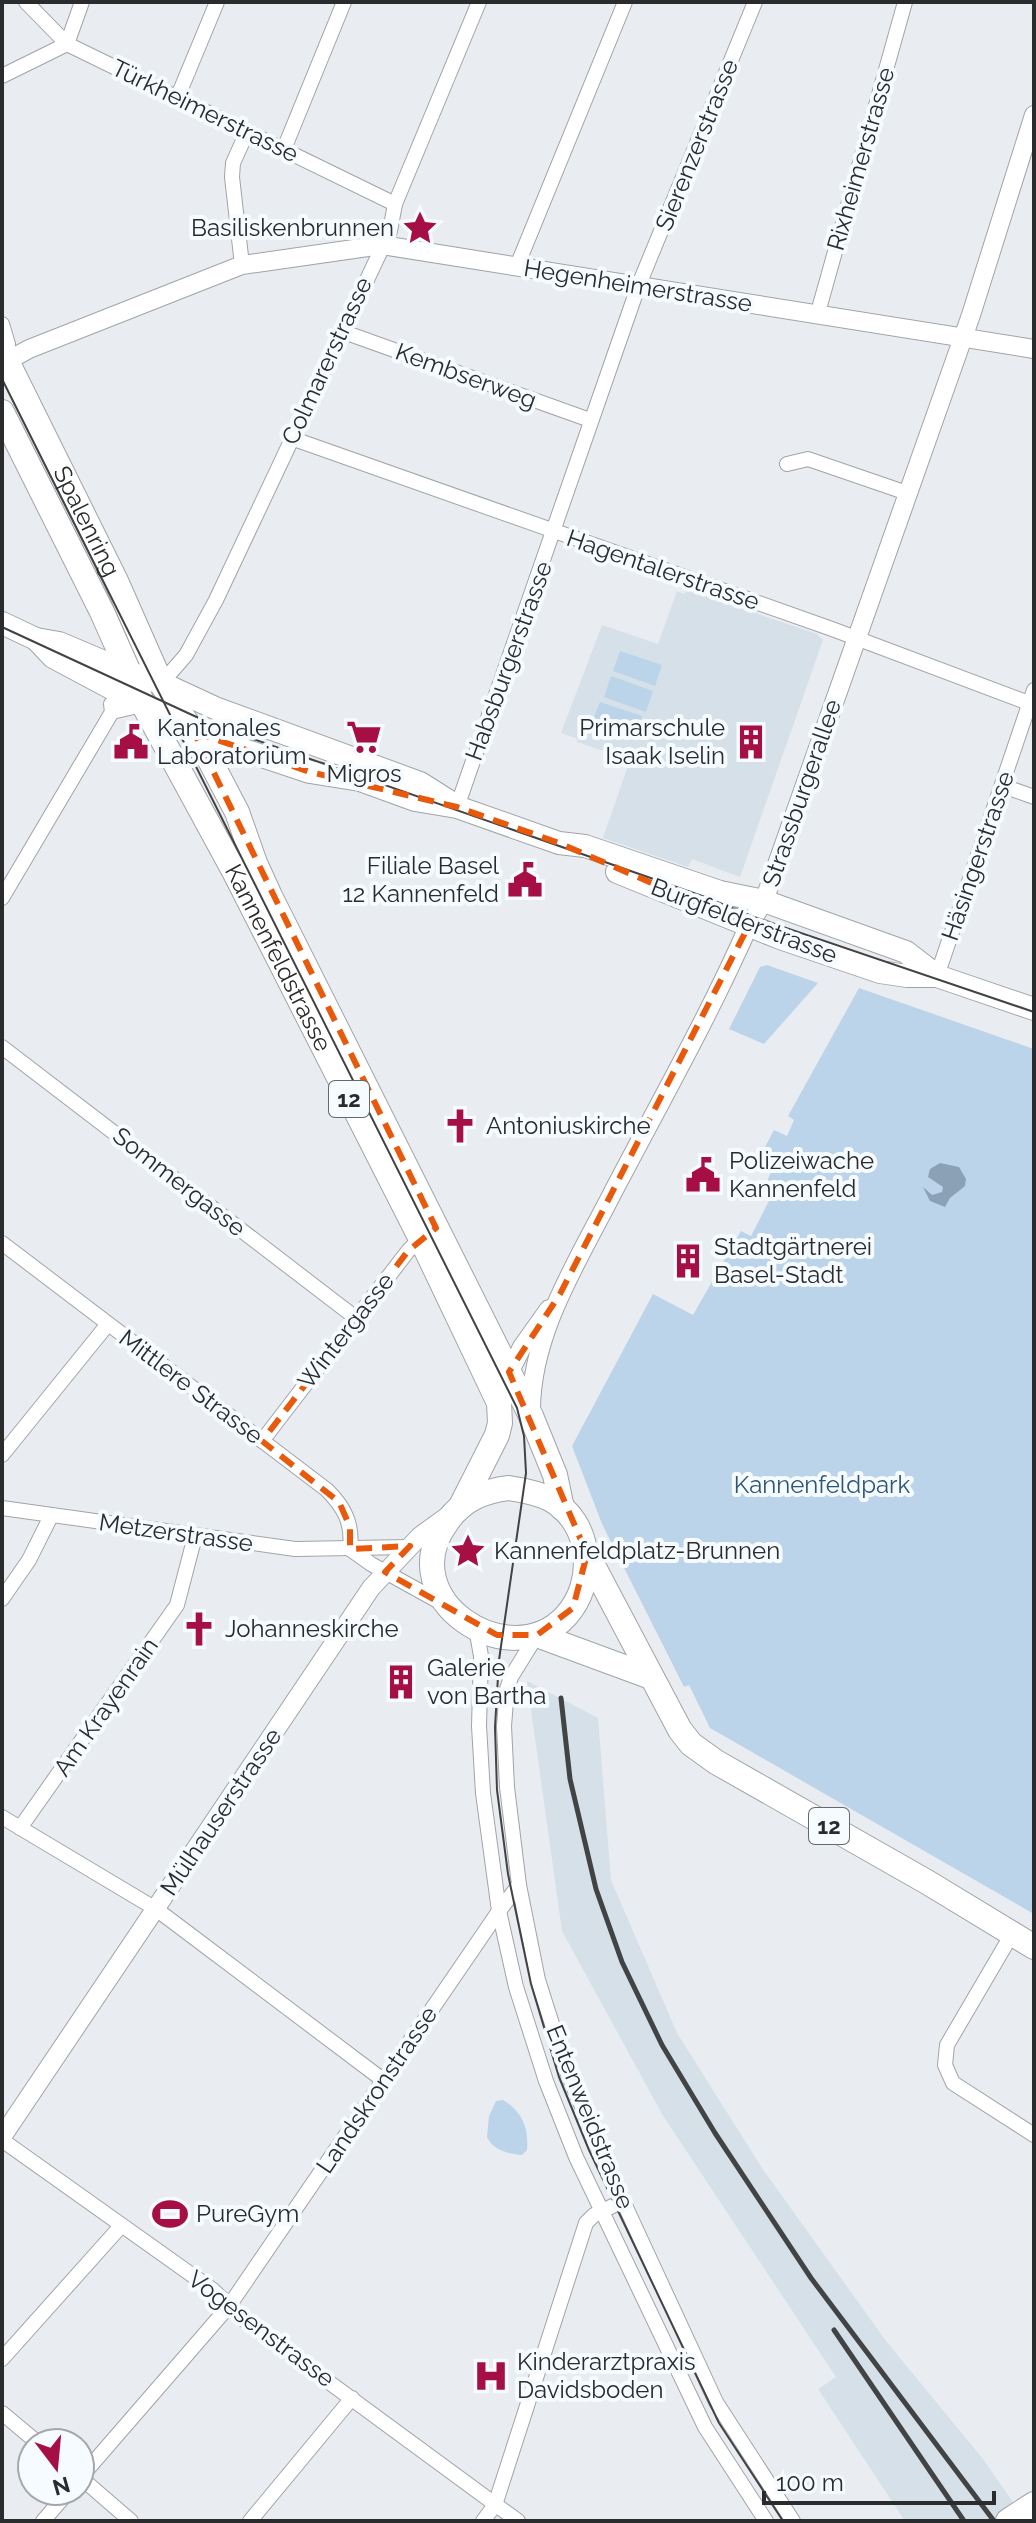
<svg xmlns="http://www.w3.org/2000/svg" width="1036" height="2523" font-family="Raleway,sans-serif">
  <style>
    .built { fill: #d5e0e9 }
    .green { fill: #bcd4e9 }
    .water { fill: #8aa1b6 }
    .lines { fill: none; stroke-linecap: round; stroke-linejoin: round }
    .minor-casing { stroke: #a0a4a8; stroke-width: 16 }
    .tertiary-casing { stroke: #a0a4a8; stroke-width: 20 }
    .secondary-casing { stroke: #a0a4a8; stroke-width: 24 }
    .primary-casing { stroke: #a0a4a8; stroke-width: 26 }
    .minor { stroke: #fff; stroke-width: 14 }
    .tertiary { stroke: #fff; stroke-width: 18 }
    .secondary { stroke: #fff; stroke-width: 22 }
    .primary { stroke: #fff; stroke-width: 24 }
    .tram { stroke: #414345; stroke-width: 2 }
    .rail { stroke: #414345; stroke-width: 5 }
    .marked { fill: none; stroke: #e8590c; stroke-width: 6; stroke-dasharray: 16 10; stroke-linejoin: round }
    .labels { text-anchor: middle; stroke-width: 8; stroke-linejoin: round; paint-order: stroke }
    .shield { fill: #f6fbff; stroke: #66696b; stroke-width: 2 }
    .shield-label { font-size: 22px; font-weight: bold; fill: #292b2c }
    .street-label { font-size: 24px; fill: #292b2c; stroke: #f6fbff }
    .poi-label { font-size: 24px; fill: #292b2c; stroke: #f6fbff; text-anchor: start }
    .park-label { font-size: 24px; fill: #2d5576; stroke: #f6fbff }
  </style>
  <rect width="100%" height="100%" fill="#e9edf1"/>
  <g class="built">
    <path d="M687 590 817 634 823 640 740 877 692 859 688 867 603 838 630 760 577 742 578 739 561 733 602 625 658 644 677 591 684 594Z"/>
    <path d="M527 1681 598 1718 611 1880 677 2033 762 2168 886 2341 983 2459 1026 2521H905L818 2389 836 2377 662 2114 562 1931Z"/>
  </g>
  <g class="green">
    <path d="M620 651 662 665 655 686 613 671Z"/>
    <path d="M611 676 653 691 646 712 604 697Z"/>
    <path d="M600 702 642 716 635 737 592 722Z"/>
    <path d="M767 965 818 983 764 1044 729 1029 760 967Z"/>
    <path d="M859 988 1034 1049V1914L710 1728 689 1685 684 1687 602 1524 572 1446 653 1294 693 1315 741 1231 751 1236 769 1201 760 1197 775 1163 761 1155 774 1130 787 1136 794 1120 788 1116Z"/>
    <path d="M503 2100C522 2111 529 2128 527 2150L522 2155C508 2154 493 2150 487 2137L489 2116 496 2101Z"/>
  </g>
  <path class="water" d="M940 1163 959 1167 966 1179 965 1186 950 1198 945 1207 930 1201 923 1187 932 1195 942 1192 943 1187 928 1177 930 1169Z"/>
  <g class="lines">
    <g class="minor-casing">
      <g id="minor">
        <path d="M26 2 67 44 395 204"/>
        <path d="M2 76 67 44 82 2"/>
        <path d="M178 96 217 2"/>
        <path d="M284 149 344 2"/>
        <path d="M242 265 232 177 233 163 247 132"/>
        <path d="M517 266 625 2"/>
        <path d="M817 316 905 2"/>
        <path d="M2 324 8 344 7 357"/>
        <path d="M341 331 590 420"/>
        <path d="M291 438 832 629 1034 705"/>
        <path d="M787 464 808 459 907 493"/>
        <path d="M159 686 186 655 216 600 390 231 395 204 479 2"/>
        <path d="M112 712 142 705"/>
        <path d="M1003 786 1034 797"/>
        <path d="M457 807 638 287 755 2"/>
        <path d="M2 898 112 712 111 704"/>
        <path d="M937 976 1034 690"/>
        <path d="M2 1047 356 1318"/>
        <path d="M2 1243 327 1490C344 1507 353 1523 350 1549"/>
        <path d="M262 1441 408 1251 425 1234"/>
        <path d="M2 1455 108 1324"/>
        <path d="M2 1508 295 1549 409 1547"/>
        <path d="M350 1549 371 1564 445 1605"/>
        <path d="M2 1599 29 1560 51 1516"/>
        <path d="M476 1628 481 1656 479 1726 483 1793 499 1911 516 1987 546 2081 576 2157 705 2427 766 2521"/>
        <path d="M537 1635 511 1677 507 1689 504 1726 507 1787 519 1885 538 1980 568 2074 623 2201 716 2402 793 2521"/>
        <path d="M2 1817 156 1909 383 2080"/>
        <path d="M20 1828 177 1605 195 1536"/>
        <path d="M1012 1934 947 2045 945 2065 953 2083 1034 2135"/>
        <path d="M2 2140 213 2290 243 2319 518 2521"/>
        <path d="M2 2359 121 2226"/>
        <path d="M2 2413 38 2443"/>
        <path d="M80 2477 131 2521"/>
        <path d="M80 2478 229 2306 499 1911 519 1885"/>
        <path d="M43 2521 69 2491"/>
        <path d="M250 2521 352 2398"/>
        <path d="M483 2521 495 2505 586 2223 594 2215 623 2201"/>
      </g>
    </g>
    <g class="tertiary-casing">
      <g id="tertiary">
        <path d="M2 364 29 349 242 265 382 245 1034 349"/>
        <path d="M506 1379 522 1347 549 1309"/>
        <path d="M531 1413C530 1334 578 1261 613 1192 659 1104 709 1016 749 925L764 901 971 315 1034 115"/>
        <path d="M2 2137 371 1588 420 1536 449 1515"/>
      </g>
    </g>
    <g class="secondary-casing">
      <g id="secondary">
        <path d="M2 623 36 639 59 643 130 673 161 683 215 708 420 783 450 802"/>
        <path d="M36 639 53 657 175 722 229 745 310 772 360 780 415 800 457 807 559 843 585 846 720 892 764 901 906 952 937 976"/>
        <path d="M617 872 780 938 880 972 907 976H937L1034 1009"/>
      </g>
    </g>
    <g class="primary-casing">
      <g id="primary">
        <path id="s1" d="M2 351 116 581 161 683 205 751 237 812 255 863 270 896 531 1416 555 1475 562 1508"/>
        <path id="s2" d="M2 412 102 612 143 704 235 873 420 1237 499 1403 500 1423 497 1435 461 1506"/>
        <path d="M509 1488C522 1490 538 1493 550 1499 592 1522 597 1582 566 1616 510 1677 390 1599 447 1522 462 1500 483 1491 509 1488Z"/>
        <path d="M587 1554 680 1730 691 1744 716 1762 927 1882 1034 1947"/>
        <path d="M537 1635 651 1677"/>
        <path d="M1008 2521 1034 2504"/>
      </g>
    </g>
    <use href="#minor" class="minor"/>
    <use href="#tertiary" class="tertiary"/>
    <use href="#secondary" class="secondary"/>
    <use href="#primary" class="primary"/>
    <g class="tram">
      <path d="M2 379 517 1408 524 1436 526 1473 499 1660 495 1727 497 1790 508 1874 531 1984 559 2077 589 2150 719 2423 783 2521"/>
      <path d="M2 627 216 726 705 897 754 917 1034 1012"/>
    </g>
    <g class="rail">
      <path d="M561 1698 570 1779 596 1889 622 1962 662 2045 715 2133 811 2278 994 2521"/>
      <path d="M834 2330 964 2521"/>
    </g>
  </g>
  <path class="marked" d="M194 732 310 772 457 807 559 843 749 925 560 1294 509 1372 587 1554 573 1608 537 1635H497L385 1572 410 1546 350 1549V1527L339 1502 262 1441 408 1251 436 1228Z"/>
  <defs>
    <g id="sight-bare" transform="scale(2.76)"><path d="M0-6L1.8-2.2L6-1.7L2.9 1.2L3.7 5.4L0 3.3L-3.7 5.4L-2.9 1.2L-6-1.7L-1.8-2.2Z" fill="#a60f44" stroke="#f6fbff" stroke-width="2.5" paint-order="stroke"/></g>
    <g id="supermarket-bare" transform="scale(2.76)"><path d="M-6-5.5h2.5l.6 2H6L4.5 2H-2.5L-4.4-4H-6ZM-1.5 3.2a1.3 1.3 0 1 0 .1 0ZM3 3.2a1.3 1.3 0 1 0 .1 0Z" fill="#a60f44" stroke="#f6fbff" stroke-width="2.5" paint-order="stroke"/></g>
    <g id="civic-bare" transform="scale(2.76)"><path d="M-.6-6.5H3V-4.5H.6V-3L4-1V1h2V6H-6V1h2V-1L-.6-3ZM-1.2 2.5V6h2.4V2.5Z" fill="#a60f44" stroke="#f6fbff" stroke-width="2.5" paint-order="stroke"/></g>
    <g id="building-bare" transform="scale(2.76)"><path d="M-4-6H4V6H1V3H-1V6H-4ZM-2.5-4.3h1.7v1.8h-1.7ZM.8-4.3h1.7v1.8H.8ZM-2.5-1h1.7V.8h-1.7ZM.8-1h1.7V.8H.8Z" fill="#a60f44" stroke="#f6fbff" stroke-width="2.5" paint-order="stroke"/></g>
    <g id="church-bare" transform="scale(2.76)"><path d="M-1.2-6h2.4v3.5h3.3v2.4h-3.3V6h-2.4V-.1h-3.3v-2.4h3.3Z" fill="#a60f44" stroke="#f6fbff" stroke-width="2.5" paint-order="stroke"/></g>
    <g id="stadium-bare" transform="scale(2.76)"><path d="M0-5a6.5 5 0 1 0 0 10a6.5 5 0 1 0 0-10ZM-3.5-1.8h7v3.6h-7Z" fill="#a60f44" stroke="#f6fbff" stroke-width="2.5" paint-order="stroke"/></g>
    <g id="hospital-bare" transform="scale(2.76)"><path d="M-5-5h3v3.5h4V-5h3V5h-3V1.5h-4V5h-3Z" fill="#a60f44" stroke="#f6fbff" stroke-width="2.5" paint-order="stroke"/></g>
  </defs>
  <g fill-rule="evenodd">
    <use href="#sight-bare" x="420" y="228"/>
    <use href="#supermarket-bare" x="364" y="737"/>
    <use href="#civic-bare" x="131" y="742"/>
    <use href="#building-bare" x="751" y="742"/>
    <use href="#civic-bare" x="525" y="880"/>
    <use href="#church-bare" x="460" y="1126"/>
    <use href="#civic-bare" x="703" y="1175"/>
    <use href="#building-bare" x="688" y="1261"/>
    <use href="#sight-bare" x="468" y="1551"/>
    <use href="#church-bare" x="199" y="1629"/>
    <use href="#building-bare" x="401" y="1682"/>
    <use href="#stadium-bare" x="170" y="2214"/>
    <use href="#hospital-bare" x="491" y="2376"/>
  </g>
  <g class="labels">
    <g class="shield">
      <rect x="329" y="1081" width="40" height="36" rx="6"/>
      <rect x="809" y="1808" width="40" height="36" rx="6"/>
    </g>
    <g class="shield-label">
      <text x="349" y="1107">12</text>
      <text x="829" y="1834">12</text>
    </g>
    <g class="street-label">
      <text transform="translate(205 111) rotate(26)" y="8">Türkheimerstrasse</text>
      <text transform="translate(697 145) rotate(-68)" y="8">Sierenzerstrasse</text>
      <text transform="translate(861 159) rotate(-74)" y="8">Rixheimerstrasse</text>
      <text transform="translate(638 286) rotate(9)" y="8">Hegenheimerstrasse</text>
      <text transform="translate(327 361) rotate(-65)" y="8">Colmarerstrasse</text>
      <text transform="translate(466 376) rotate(20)" y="8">Kembserweg</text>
      <text dy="8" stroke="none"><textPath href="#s1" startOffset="190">Spalenring</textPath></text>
      <text transform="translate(663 570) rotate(19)" y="8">Hagentalerstrasse</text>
      <text transform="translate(509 661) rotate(-70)" y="8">Habsburgerstrasse</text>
      <text transform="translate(802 793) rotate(-71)" y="8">Strassburgerallee</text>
      <text transform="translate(978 856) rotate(-71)" y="8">Häsingerstrasse</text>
      <text transform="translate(744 921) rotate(21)" y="8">Burgfelderstrasse</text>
      <text dy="8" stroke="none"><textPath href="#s2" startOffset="612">Kannenfeldstrasse</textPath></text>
      <text transform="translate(179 1182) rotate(38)" y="8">Sommergasse</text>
      <text transform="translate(346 1331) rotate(-52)" y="8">Wintergasse</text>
      <text transform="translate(191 1387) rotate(37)" y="8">Mittlere Strasse</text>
      <text transform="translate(176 1533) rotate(8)" y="8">Metzerstrasse</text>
      <text transform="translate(106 1707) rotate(-55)" y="8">Am Krayenrain</text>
      <text transform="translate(221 1812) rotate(-56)" y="8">Mülhauserstrasse</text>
      <text transform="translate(377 2090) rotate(-56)" y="8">Landskronstrasse</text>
      <text transform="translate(590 2117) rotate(68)" y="8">Entenweidstrasse</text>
      <text transform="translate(261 2329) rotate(37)" y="8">Vogesenstrasse</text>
    </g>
    <g class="poi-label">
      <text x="394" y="236" text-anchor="end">Basiliskenbrunnen</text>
      <text x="157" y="736">Kantonales<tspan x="157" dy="28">Laboratorium</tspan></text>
      <text x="725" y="736" text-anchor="end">Primarschule<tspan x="725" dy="28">Isaak Iselin</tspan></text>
      <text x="364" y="782" text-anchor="middle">Migros</text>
      <text x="499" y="874" text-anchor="end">Filiale Basel<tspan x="499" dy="28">12 Kannenfeld</tspan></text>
      <text x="486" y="1134">Antoniuskirche</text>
      <text x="729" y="1169">Polizeiwache<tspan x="729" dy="28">Kannenfeld</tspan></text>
      <text x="714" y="1255">Stadtgärtnerei<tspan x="714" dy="28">Basel-Stadt</tspan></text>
      <text x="494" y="1559">Kannenfeldplatz-Brunnen</text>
      <text x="225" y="1637">Johanneskirche</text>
      <text x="427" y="1676">Galerie<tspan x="427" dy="28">von Bartha</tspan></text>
      <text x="196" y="2222">PureGym</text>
      <text x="517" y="2370">Kinderarztpraxis<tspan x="517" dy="28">Davidsboden</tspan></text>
    </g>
    <g class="park-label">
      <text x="822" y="1493">Kannenfeldpark</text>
    </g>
  </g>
  <rect width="1036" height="2523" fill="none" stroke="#292b2c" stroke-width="8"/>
  <g transform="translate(56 2467) rotate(164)"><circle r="38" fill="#f6fbff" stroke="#a4a8ab" stroke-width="2"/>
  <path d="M0-6L14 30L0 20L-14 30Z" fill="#a60f44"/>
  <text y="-12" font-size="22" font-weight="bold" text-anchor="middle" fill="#292b2c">N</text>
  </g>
  <path d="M764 2491v12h230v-12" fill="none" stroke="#292b2c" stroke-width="4"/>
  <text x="776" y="2491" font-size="24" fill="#292b2c" stroke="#f6fbff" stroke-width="6" paint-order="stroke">100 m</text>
</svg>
